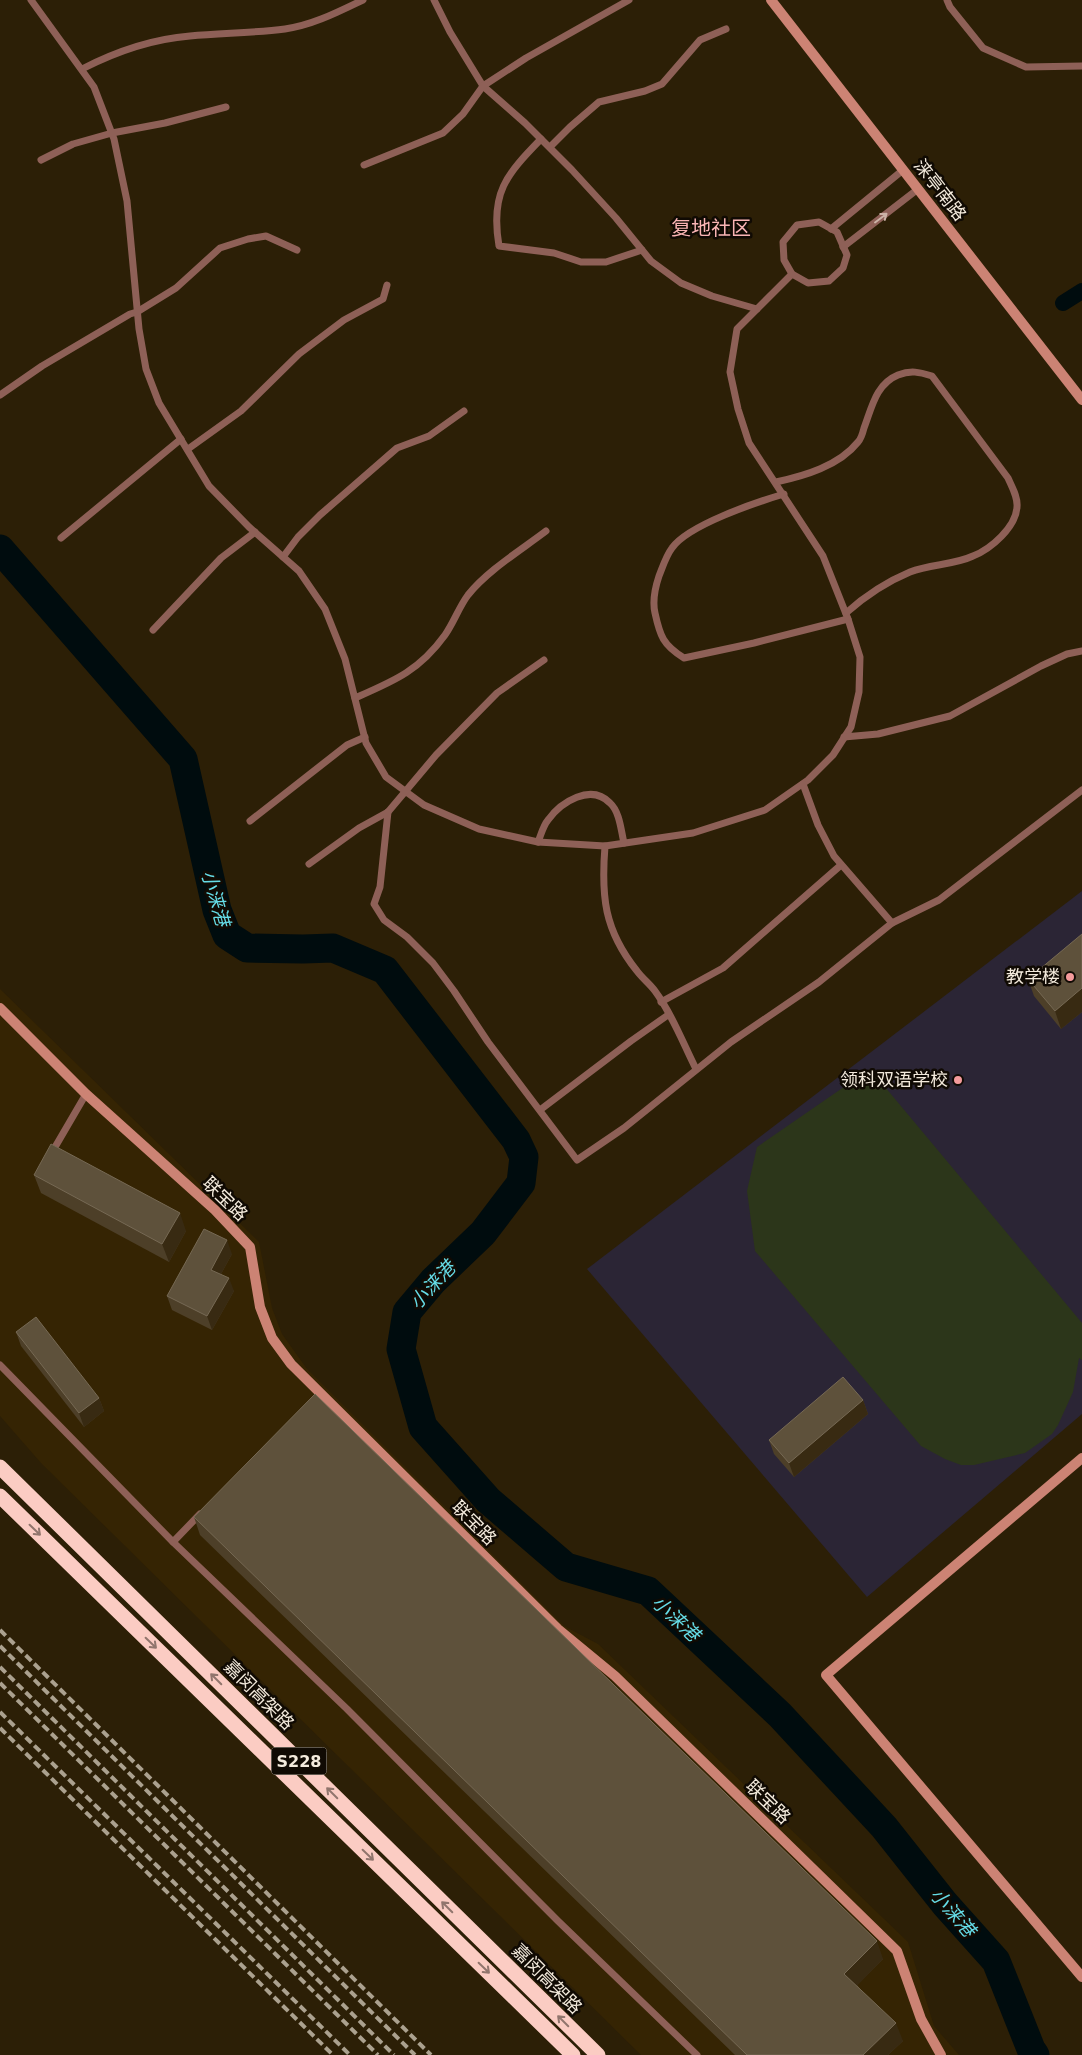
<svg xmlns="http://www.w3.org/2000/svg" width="1082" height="2055" font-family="'DejaVu Sans','Noto Sans SC',sans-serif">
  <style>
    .built { fill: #352403 }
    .education { fill: #2b2535 }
    .green { fill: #2c361a }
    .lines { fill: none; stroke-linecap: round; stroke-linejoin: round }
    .canal { stroke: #000c0e; stroke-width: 16 }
    .river { stroke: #000c0e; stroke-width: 29 }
    .lane { stroke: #8e6057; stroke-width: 7 }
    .secondary { stroke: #cc8374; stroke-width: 10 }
    .highway { stroke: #fbccc3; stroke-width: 15 }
    .rail { stroke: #aba18f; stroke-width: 4; stroke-dasharray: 8 4; stroke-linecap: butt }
    .wall { fill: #4d3f28 }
    .shaded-wall { fill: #382a12 }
    .building { fill: #5e513b; stroke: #766954 }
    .oneway { stroke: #cbb3a7 }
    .oneway2 { stroke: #91756d }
    .poi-dot { fill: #f59b9c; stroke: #100a03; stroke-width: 2 }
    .labels { text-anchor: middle; stroke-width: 5; stroke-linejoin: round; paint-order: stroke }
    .shield { fill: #100a03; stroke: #afa79b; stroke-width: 1 }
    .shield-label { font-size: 16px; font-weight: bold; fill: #f3eadc }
    .street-label { font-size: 18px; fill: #f3eadc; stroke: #100a03 }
    .poi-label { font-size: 18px; fill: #f3eadc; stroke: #100a03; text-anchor: end }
    .water-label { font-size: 19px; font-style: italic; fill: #65dce7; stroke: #100a03 }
    .quarter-label { font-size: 20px; fill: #f9b4b4; stroke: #100a03 }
  </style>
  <rect width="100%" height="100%" fill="#2c1f06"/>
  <path class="built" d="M0 989 259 1242 272 1308 282 1334 307 1369 564 1626 598 1644 908 1942 934 2026 959 2055H641L41 1463 0 1416Z"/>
  <path class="education" d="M1082 891V1414L867 1597 587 1269Z"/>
  <path class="green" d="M870 1069 1082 1323V1360L1079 1358 1073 1392 1058 1425 1052 1434 1025 1453 974 1465H961L945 1459 921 1446 755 1251 747 1191 757 1147Z"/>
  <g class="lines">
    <path class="canal" d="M1063 303 1082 291"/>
    <path class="river" d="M0 549 183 759 217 910 227 935 247 948 303 949 333 948 385 970 516 1140 524 1157 521 1183 483 1233 433 1281 407 1312 401 1349 423 1427 488 1500 566 1567 648 1591 780 1715 884 1827 945 1904 996 1961 1031 2049 1035 2055"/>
    <g class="lane">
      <path d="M31 0 94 87 114 139 127 201 139 329 146 369 159 403 209 486 249 527 299 571 325 609 345 659 366 743 386 777 424 805 479 829 538 842 605 846 693 833 765 810 808 780 833 755 851 727 859 692 860 657 848 619 823 556 749 443 738 409 730 372 737 329 792 274"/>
      <path d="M434 0 450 32 483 86 525 123 572 170 616 218 651 261 681 283 712 296 757 309"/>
      <path d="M947 0 950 7 983 48 1026 67 1082 66"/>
      <path d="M82 69C115 52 153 39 190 36 222 33 254 33 285 29 313 25 338 12 363 0"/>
      <path d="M541 139C506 175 490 193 499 246L554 253 581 262H606L642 250"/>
      <path d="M550 147 570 127 599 102 645 91 662 84 700 40 726 29"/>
      <path d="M41 160 73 144 112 133 165 123 226 107"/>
      <path d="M364 165 443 133 463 114 483 86 526 58 629 0"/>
      <path d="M819 222 837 232 847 255 843 268 829 281 808 283 792 274 784 260 783 242 797 225Z"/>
      <path d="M831 229 903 170"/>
      <path d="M843 247 918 189"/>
      <path d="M0 395 42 366 130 314 137 312 176 288 220 248 248 239 266 236 297 250"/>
      <path d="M188 449 241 411 299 354 344 320 383 299 387 285"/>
      <path d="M776 482C804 476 839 466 858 442 861 439 863 432 864 428 872 407 876 384 898 375 911 370 919 372 932 376L1008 478C1012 487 1018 497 1017 507 1016 527 991 549 973 556 954 565 930 564 910 572 886 582 865 596 846 613"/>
      <path d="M784 494C757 502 688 525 672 548 666 556 663 566 659 576 655 588 652 600 655 613 660 636 663 645 684 658L754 643 848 619"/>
      <path d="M61 538 181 439"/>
      <path d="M283 557 298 537 320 515 397 448 429 436 464 411"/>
      <path d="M153 630 221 558 255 532"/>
      <path d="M355 698C394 681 419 671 445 635 454 622 459 607 468 595 487 571 521 550 546 531"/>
      <path d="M844 737 878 734 950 716 1041 666 1067 654 1082 651"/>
      <path d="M803 784 818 825 834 856 892 923"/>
      <path d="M388 812 380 887 374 904 384 920 407 937 433 963 454 991 488 1042 577 1160 624 1128 731 1042 819 982 892 923 939 900 1082 790"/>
      <path d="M250 821 347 745 365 737"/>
      <path d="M538 842C541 835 543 826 548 820 561 802 591 783 610 803 620 812 621 831 624 843"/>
      <path d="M605 846C601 896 604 930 637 971 642 978 650 984 655 991 672 1014 683 1043 696 1069"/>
      <path d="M309 864 359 828 388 812 436 755 497 693 544 660"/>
      <path d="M661 1002 723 968 841 865"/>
      <path d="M540 1110 631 1041 668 1015"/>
      <path d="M51 1154 86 1094"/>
      <path d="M0 1365 173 1542 347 1709 558 1921 697 2055"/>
      <path d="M173 1542 200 1514"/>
    </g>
    <g class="secondary">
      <path d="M771 0 1082 400"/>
      <path d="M0 1008 86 1094 215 1210 250 1247 260 1307 272 1338 291 1364 558 1629 615 1676 897 1951 921 2019 941 2055"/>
      <path d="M1082 1458 826 1675 1082 1977"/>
    </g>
    <g class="highway">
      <path d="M0 1467 598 2055"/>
      <path d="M0 1496 573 2055"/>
    </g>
    <g class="rail">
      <path d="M0 1630 431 2055"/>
      <path d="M0 1646 415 2055"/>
      <path d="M0 1667 394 2055"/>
      <path d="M0 1683 378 2055"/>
      <path d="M0 1712 350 2055"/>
      <path d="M0 1728 333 2055"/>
    </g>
  </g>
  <g class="wall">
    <path d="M1082 934V1012L1061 1029 1034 996 1028 979Z"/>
    <path d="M34 1175 186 1231 169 1262 41 1193Z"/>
    <path d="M232 1254 221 1274 234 1291 212 1330 172 1310 167 1296Z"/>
    <path d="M16 1332 99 1398 104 1411 84 1427 21 1346Z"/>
    <path d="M863 1400 868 1414 794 1477 774 1454 769 1440Z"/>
    <path d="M194 1517 883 1959 857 1985 903 2041 888 2055H735L200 1535Z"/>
  </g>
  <g class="shaded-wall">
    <path d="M1082 988V1012L1061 1029 1055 1011Z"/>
    <path d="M180 1213 186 1231 169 1262 162 1244Z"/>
    <path d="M227 1240 232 1254 216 1283 211 1270Z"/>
    <path d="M229 1278 234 1291 212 1330 207 1316Z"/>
    <path d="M99 1398 104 1411 84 1427 79 1413Z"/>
    <path d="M863 1400 868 1414 794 1477 789 1463Z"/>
    <path d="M877 1941 883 1959 851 1992 844 1974Z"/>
    <path d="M896 2023 903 2041 888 2055H863Z"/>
  </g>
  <g class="building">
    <path d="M1082 934V988L1055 1011 1028 979Z"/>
    <path d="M51 1144 180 1213 162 1244 34 1175Z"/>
    <path d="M204 1229 227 1240 211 1270 229 1278 207 1316 167 1296Z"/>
    <path d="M36 1317 99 1398 79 1413 16 1332Z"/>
    <path d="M843 1377 863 1400 789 1463 769 1440Z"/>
    <path d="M315 1394 877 1941 844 1974 896 2023 863 2055H747L194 1517Z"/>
  </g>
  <defs><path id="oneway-shaft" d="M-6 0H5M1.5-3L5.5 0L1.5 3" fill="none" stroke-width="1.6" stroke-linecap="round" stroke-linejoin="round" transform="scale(1.25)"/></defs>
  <use class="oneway" href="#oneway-shaft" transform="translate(881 218) rotate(-37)"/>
  <g class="oneway2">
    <use href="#oneway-shaft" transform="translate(35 1530) rotate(44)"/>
    <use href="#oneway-shaft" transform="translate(151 1643) rotate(44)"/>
    <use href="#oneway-shaft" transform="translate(216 1679) rotate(-135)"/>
    <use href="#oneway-shaft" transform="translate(332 1793) rotate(-135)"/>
    <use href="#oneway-shaft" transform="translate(368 1855) rotate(44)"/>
    <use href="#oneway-shaft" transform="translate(447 1907) rotate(-135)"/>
    <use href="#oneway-shaft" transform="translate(484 1968) rotate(44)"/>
    <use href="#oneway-shaft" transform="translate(563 2021) rotate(-135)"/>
  </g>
  <g class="poi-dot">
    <circle cx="1070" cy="977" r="5"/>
    <circle cx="958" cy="1080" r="5"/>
  </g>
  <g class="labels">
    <rect class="shield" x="271.5" y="1747.5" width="55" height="27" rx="4"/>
    <g class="shield-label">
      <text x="299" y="1767">S228</text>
    </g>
    <g class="street-label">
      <text transform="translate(940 190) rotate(52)" y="6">涞亭南路</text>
      <text transform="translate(225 1199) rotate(44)" y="6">联宝路</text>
      <text transform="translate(474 1523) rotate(45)" y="6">联宝路</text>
      <text transform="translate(259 1695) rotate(45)" y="6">嘉闵高架路</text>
      <text transform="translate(768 1802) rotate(44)" y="6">联宝路</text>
      <text transform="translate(547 1979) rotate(45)" y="6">嘉闵高架路</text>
    </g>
    <g class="poi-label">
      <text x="1060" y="983">教学楼</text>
      <text x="948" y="1086">领科双语学校</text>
    </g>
    <g class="water-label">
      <text transform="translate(216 898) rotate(74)" y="7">小涞港</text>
      <text transform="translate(432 1285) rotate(-47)" y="7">小涞港</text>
      <text transform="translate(676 1618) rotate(43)" y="7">小涞港</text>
      <text transform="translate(953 1912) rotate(49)" y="7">小涞港</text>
    </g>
    <g class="quarter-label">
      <text x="711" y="235">复地社区</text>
    </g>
  </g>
</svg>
